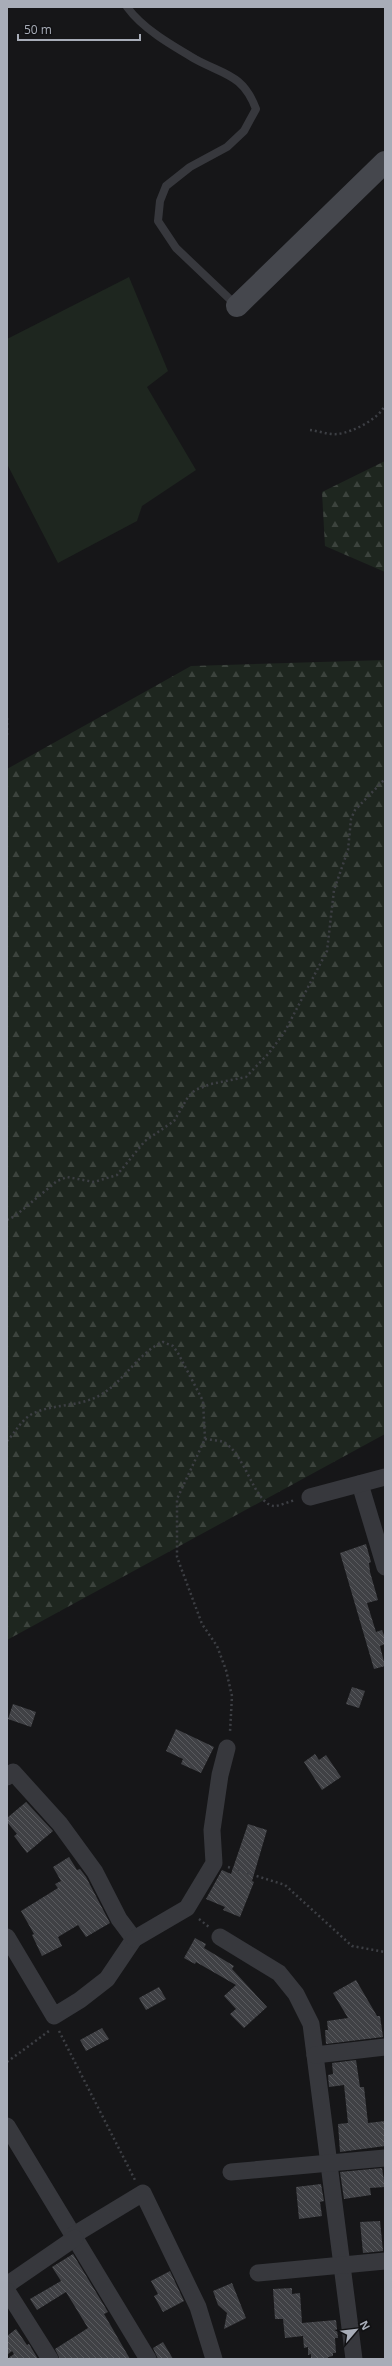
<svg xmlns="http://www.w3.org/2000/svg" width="392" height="2366" font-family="'Open Sans',sans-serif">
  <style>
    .forest { fill: url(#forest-firs) }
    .green { fill: #1e261f }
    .building { fill: url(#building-back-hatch) }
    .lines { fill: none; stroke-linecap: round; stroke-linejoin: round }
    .path { stroke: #3d3f44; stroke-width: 2.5; stroke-dasharray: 2 3; stroke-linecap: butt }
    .lane { stroke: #37383d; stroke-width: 8 }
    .street { stroke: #37383d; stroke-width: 17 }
    .secondary { stroke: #45474d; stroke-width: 22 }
  </style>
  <defs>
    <pattern id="forest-firs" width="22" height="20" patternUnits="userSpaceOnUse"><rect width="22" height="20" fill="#1e261f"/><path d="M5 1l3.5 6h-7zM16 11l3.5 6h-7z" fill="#3c433d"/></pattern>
    <pattern id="building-back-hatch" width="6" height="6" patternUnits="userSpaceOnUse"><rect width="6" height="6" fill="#404145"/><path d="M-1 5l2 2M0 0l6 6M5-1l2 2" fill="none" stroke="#595a5e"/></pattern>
  </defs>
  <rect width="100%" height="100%" fill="#161618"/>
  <g class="forest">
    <path d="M385 461V572L325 546 322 492Z"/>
    <path d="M385 660V1434L7 1640V769L191 666Z"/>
  </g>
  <path class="green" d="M129 277 168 371 147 387 196 470 142 506 137 521 58 563 7 464V339Z"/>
  <g class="building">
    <path d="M366 1544 371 1562 369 1563 370 1572 378 1600 367 1603 376 1632 382 1630 385 1638V1644L380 1646 385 1666 374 1669 340 1553Z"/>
    <path d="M352 1687 365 1691 359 1708 346 1704Z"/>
    <path d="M13 1704 36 1712 31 1727 8 1719Z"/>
    <path d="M176 1729 214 1747 201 1773 181 1764 183 1759 166 1751Z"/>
    <path d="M315 1754 319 1760 326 1755 341 1777 322 1790 304 1762Z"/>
    <path d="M26 1802 53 1831 27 1853 14 1836 17 1834 7 1822V1818Z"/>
    <path d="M248 1824 267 1830 252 1881 254 1882 240 1917 223 1910 225 1907 206 1899 222 1870 231 1874Z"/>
    <path d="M69 1857 77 1870 80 1869 86 1877 110 1923 86 1937 78 1925 58 1937 62 1946 42 1956 32 1935 34 1934 21 1911 58 1888 55 1884 61 1881 53 1867Z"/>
    <path d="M195 1938 206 1944 204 1948 234 1966 232 1969 267 2007 244 2028 230 2014 236 2009 224 1996 236 1985 196 1962 195 1964 184 1958Z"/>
    <path d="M356 1980 377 2016H380L383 2037 326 2044 325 2030H328L327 2021 348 2018 333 1993Z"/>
    <path d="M159 1987 166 1999 146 2010 139 1998Z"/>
    <path d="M102 2028 109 2039 86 2051 80 2040Z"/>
    <path d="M356 2060 360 2087H364L368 2123 385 2121V2146L340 2152 338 2124 348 2123 344 2085 329 2087 328 2075 333 2074 332 2063Z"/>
    <path d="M382 2168 385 2187 370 2188 371 2195 344 2199 340 2172Z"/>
    <path d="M321 2184 324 2201 320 2202 322 2216 299 2219 296 2187Z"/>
    <path d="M380 2221 383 2251 363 2253 360 2222Z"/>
    <path d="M73 2254 108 2312 104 2314 130 2359H60L55 2349 88 2328 66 2292 37 2310 30 2299 61 2281 52 2267Z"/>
    <path d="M170 2271 184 2301 163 2312 154 2296 158 2294 151 2281Z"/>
    <path d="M232 2283 246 2318 224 2329 227 2313 218 2305 213 2291Z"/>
    <path d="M292 2288V2294L300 2293 302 2323 336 2320 338 2338H335L336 2353H333V2356L328 2357V2359H311V2354L308 2355V2347L304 2348 303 2336 285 2338 283 2319H275L273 2289Z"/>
    <path d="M16 2329 27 2345 29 2344 38 2359H7L14 2354 12 2351 7 2355V2336Z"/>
    <path d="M163 2342 173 2359H158L153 2348Z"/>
  </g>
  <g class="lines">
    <g class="path">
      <path d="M310 430C319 431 329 435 338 434 353 432 379 419 385 405"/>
      <path d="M7 718V736"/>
      <path d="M7 1220 15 1216 57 1181 67 1177 94 1182 117 1175 145 1141 174 1121 188 1097 195 1090 211 1084 246 1077 269 1053 284 1033 327 951 334 890 348 850 351 819 355 810 385 779"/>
      <path d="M205 1439C211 1440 218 1440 223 1442 245 1452 254 1504 274 1506 280 1506 288 1502 295 1500"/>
      <path d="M7 1441C15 1433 21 1420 32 1414 54 1403 79 1408 102 1394 125 1380 139 1352 163 1342L173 1346 178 1353 203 1401 205 1439 177 1499V1557L202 1624 217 1646 226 1670 232 1696 230 1732"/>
      <path d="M228 1867 285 1885 352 1946 385 1952"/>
      <path d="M199 1919 209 1927"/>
      <path d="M59 2031 135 2180"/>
      <path d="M7 2062 49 2031"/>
    </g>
    <path class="lane" d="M127 7C143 29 171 45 195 59 224 75 243 74 256 109L244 131 227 147 190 167 166 186 160 201 158 221 176 248 236 305"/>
    <g class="street">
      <path d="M360 1484 385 1567"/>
      <path d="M310 1497 385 1477"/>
      <path d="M7 1777 13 1772 60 1824 95 1872 119 1919 134 1939 107 1979 80 2000 54 2016 7 1937"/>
      <path d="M220 1937 279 1973 296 1994 311 2024 354 2359"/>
      <path d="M134 1939 187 1908 214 1863 212 1830 220 1775 227 1748"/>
      <path d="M315 2055 385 2047"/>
      <path d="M7 2126 148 2359"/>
      <path d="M231 2172 385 2158"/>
      <path d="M72 2236 143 2193 198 2307 214 2359"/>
      <path d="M258 2273 385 2261"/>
      <path d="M7 2287 11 2282 75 2238"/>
      <path d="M7 2291 50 2359"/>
    </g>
    <path class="secondary" d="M237 306 385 162"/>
  </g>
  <rect width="392" height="2366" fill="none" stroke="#a8adb8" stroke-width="16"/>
  <g transform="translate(356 2330) rotate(62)" stroke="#111113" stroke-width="3" paint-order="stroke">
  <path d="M0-3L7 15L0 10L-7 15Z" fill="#a8adb8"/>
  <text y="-6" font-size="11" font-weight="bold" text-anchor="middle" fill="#a8adb8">N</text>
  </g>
  <path d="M18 34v6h122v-6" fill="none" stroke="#a8adb8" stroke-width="2"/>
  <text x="24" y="34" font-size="12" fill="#a8adb8" stroke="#111113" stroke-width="3" paint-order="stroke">50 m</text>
</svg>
